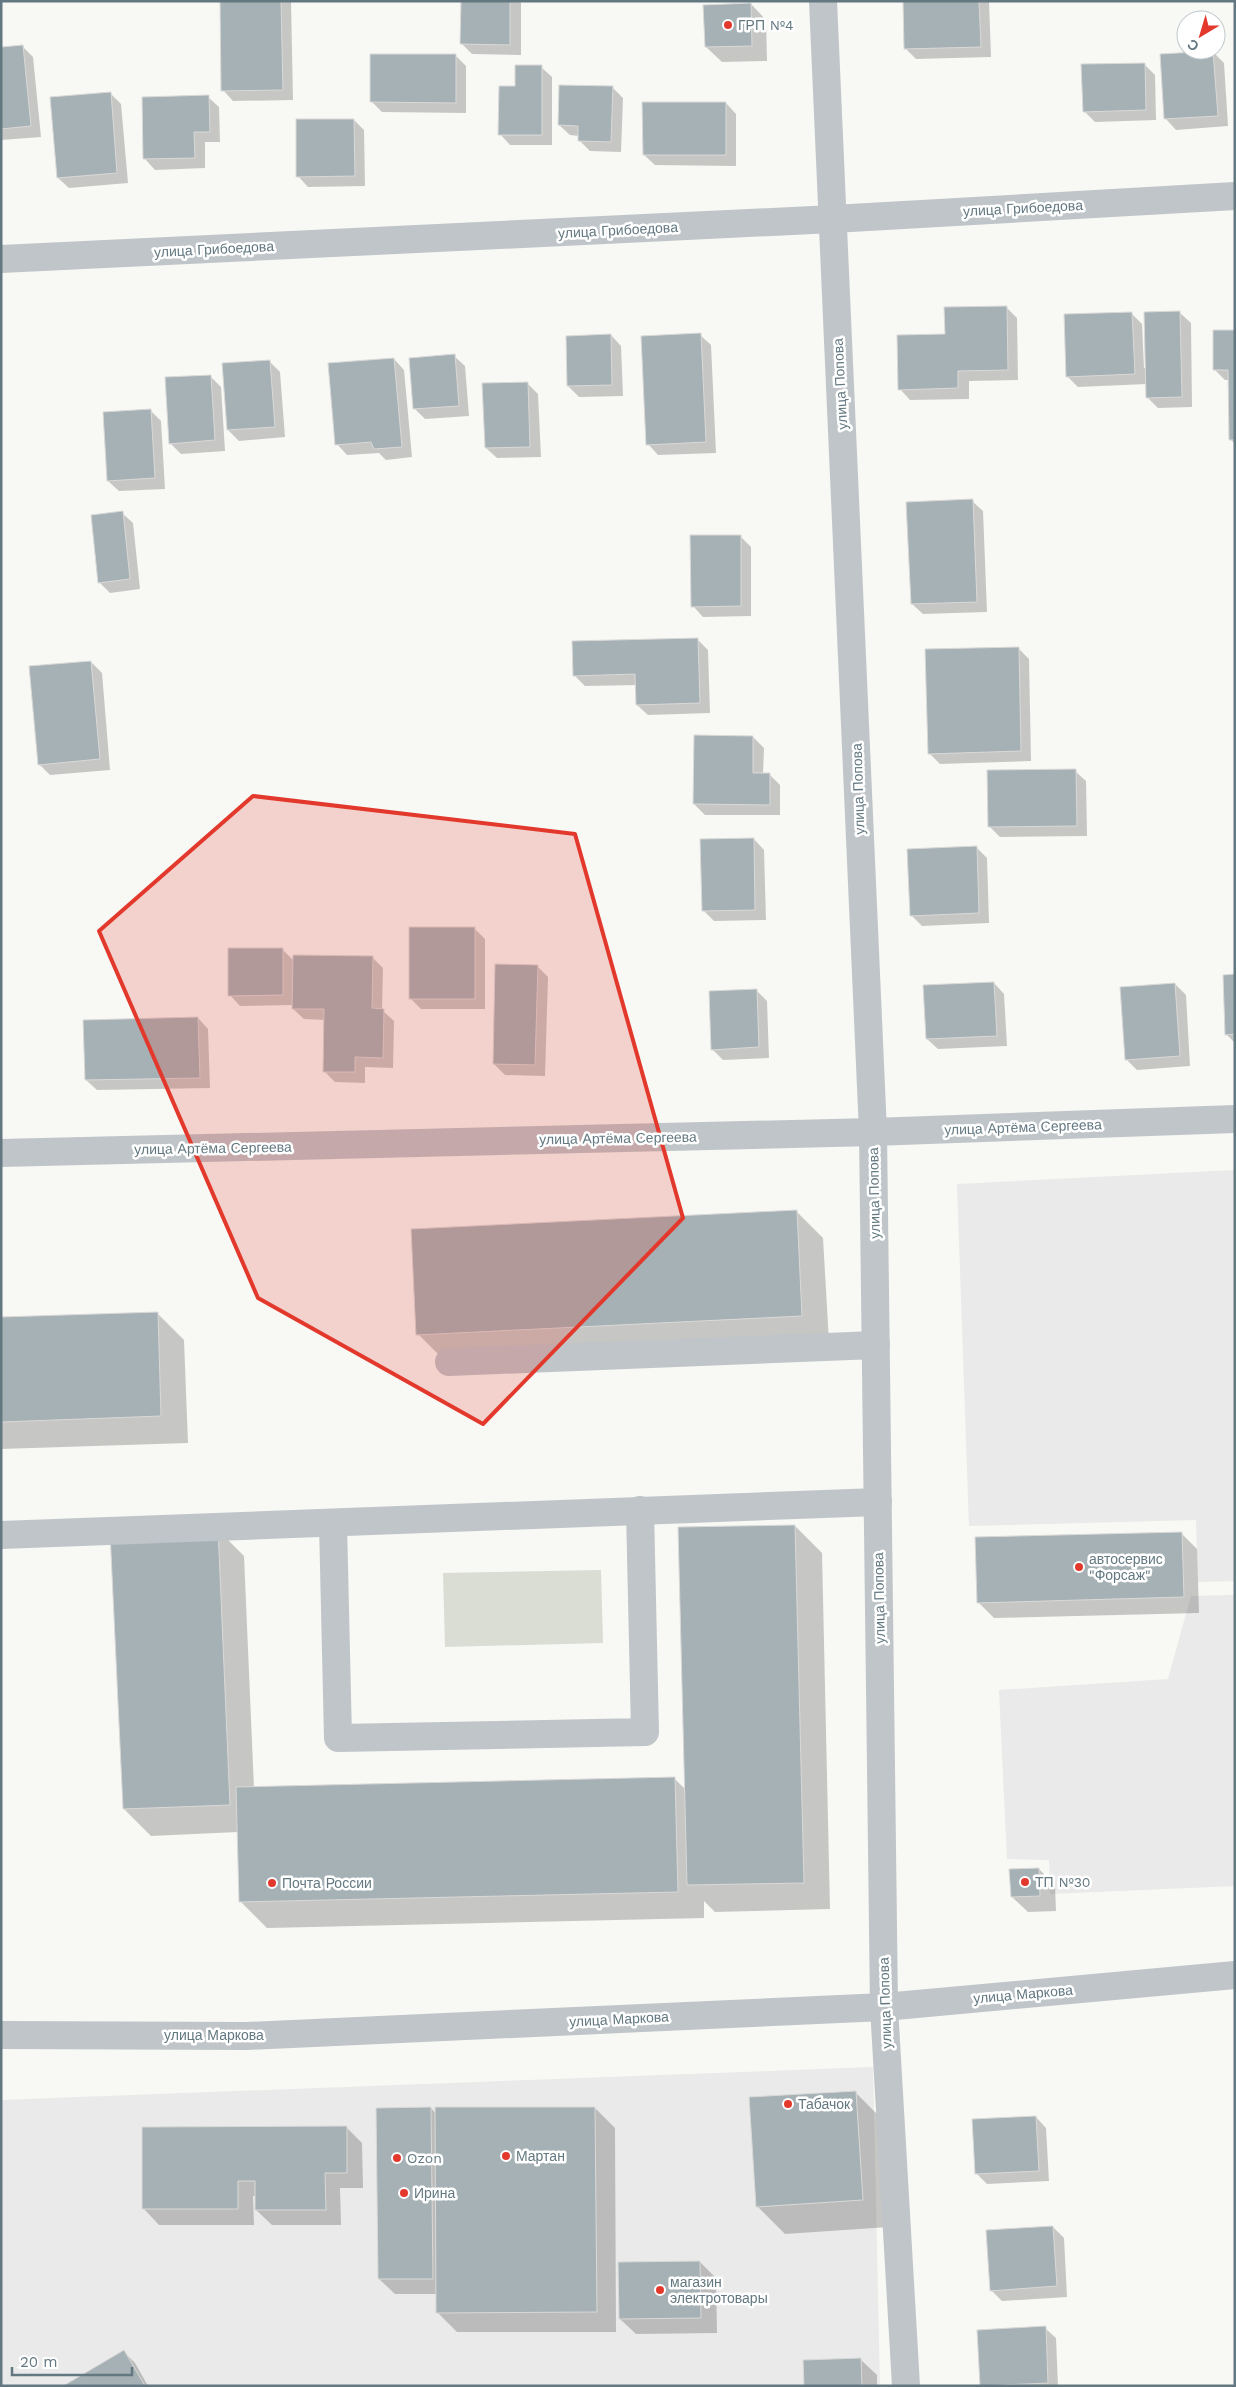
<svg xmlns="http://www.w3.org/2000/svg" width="1236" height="2387" font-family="'Work Sans',sans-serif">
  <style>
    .built { fill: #e9eae9 }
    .green { fill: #d9ddd4 }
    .shadow { fill: #0003 }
    .building { fill: #a6b1b5; stroke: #dad9d8 }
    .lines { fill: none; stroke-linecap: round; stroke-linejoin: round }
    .minor { stroke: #bfc5c8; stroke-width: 28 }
    .marked { fill: #e2392c; fill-opacity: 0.2; stroke: #e2392c; stroke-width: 4; stroke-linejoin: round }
    .poi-dot { fill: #e2392c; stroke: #fff; stroke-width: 2 }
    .labels { text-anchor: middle; stroke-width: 5; stroke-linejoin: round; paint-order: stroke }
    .poi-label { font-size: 14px; fill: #637880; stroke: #fff; text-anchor: start }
    .street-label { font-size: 14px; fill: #637880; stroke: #fff }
  </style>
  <rect width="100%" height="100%" fill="#f8f8f5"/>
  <g class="built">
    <path d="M1235 1170V1581L1198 1582 1196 1520 969 1526 957 1184Z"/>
    <path d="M1235 1595V1886L1050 1894 1049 1860 1007 1859 999 1690 1168 1679 1191 1596Z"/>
    <path d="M873 2067 880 2386H1V2100Z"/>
  </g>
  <path class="green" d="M601 1570 603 1643 445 1647 443 1573Z"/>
  <g class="shadow">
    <path d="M222 1H291L293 100 233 101 223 90Z"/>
    <path d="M462 1H519L521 3V55L472 54 462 44Z"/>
    <path d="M904 1H989L991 57 916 59 906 49Z"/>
    <path d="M751 4 766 20 767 61 722 62 706 47Z"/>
    <path d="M22 46 33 57 41 137 1 140V48Z"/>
    <path d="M1213 52 1224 63 1228 126 1176 130 1166 119 1162 56Z"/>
    <path d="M456 56 466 66V113L382 112 371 101Z"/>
    <path d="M1144 64 1155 75 1156 120 1095 122 1084 111Z"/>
    <path d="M541 67 552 77V145H510L500 134 516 87Z"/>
    <path d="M612 87 623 98 621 152 590 151 579 140V136L570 135 559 125Z"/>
    <path d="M110 93 121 104 128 183 69 188 58 178Z"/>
    <path d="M208 97 219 107 220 142H205V168L155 170 145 159Z"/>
    <path d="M726 103 736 114V166L655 165 644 155Z"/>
    <path d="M354 120 364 130 365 186 308 187 298 176Z"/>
    <path d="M1006 307 1017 318 1018 380 969 381V399L910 400 900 389 946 335Z"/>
    <path d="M1131 313 1142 324 1144 368H1146L1180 313 1191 323 1192 407 1158 408 1147 397V384L1078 387 1067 376Z"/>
    <path d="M1235 331V444L1230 439 1229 380H1225L1214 369Z"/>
    <path d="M611 335 621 346 623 396 579 397 568 386Z"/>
    <path d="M700 335 711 345 716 453 658 455 648 444Z"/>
    <path d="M454 356 465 366 469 416 425 419 414 408Z"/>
    <path d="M394 359 404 370 412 457 386 460 379 453 347 455 337 444Z"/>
    <path d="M269 361 280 372 285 437 239 441 228 430Z"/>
    <path d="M210 376 221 387 225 451 181 454 170 443Z"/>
    <path d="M527 383 538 394 541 457 497 458 486 448Z"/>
    <path d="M150 410 161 421 165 489 119 491 108 481Z"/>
    <path d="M972 501 983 511 987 612 923 614 912 604Z"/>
    <path d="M122 513 133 523 140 589 110 593 99 582Z"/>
    <path d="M740 536 751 547V616L703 617 693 606Z"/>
    <path d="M697 639 708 650 710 713 648 715 637 705V685L585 686 574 675Z"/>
    <path d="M1018 648 1029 659 1031 761 940 764 929 753Z"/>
    <path d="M91 662 102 673 110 770 50 775 39 764Z"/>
    <path d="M753 737 764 748 763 774H769L780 785V815H705L694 804Z"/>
    <path d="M1075 771 1086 781 1087 836 1000 837 990 827Z"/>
    <path d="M754 839 764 850 766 920 714 921 703 910Z"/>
    <path d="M976 847 987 858 989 923 922 926 911 915Z"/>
    <path d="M474 928 485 939V1009H421L410 998Z"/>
    <path d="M282 949 294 961 372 957 383 968 382 1010 394 1021 393 1068 365 1067V1083L335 1082 324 1071 325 1020 304 1019 293 1009V1005L240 1006 230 995Z"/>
    <path d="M537 966 548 977 545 1076 505 1075 494 1064Z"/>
    <path d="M1235 976V1043L1226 1034Z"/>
    <path d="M994 983 1004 994 1007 1046 938 1049 927 1039Z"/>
    <path d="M1175 984 1186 995 1190 1066 1137 1070 1126 1059Z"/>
    <path d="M756 990 767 1001 769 1058 723 1060 712 1049Z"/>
    <path d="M198 1018 208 1029 210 1088 97 1090 86 1080Z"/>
    <path d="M796 1211 823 1238 829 1342 445 1361 418 1334Z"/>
    <path d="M157 1313 184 1340 188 1443 1 1449V1318Z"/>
    <path d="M795 1526 822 1553 830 1909 715 1912 704 1901V1918L267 1928 240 1901 238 1832 151 1836 124 1809 217 1529 244 1556 254 1788 674 1778 686 1790Z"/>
    <path d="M1181 1533 1197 1549 1199 1613 994 1618 978 1602Z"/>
    <path d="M1039 1869 1055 1885 1056 1911 1028 1912 1012 1897Z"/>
    <path d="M855 2092 882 2119 889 2227 785 2234 757 2206Z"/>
    <path d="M431 2108 436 2114 595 2108 615 2128 616 2332H457L437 2312V2294H395L379 2279Z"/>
    <path d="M1036 2117 1046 2128 1049 2181 987 2184 976 2173Z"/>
    <path d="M346 2127 362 2143 363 2188H340L341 2225H272L256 2210V2196H253L254 2225H159L144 2209Z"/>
    <path d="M1053 2227 1064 2238 1067 2297 1002 2301 991 2290Z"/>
    <path d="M700 2262 716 2278 717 2333 636 2334 620 2319Z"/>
    <path d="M1045 2328 1056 2338 1058 2386H982Z"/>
    <path d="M124 2352 135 2363 148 2386H66Z"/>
    <path d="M861 2360 877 2375V2386H805Z"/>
  </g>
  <g class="building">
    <path d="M220 1H281L283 90 221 91Z"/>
    <path d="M461 1H510V45L460 44Z"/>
    <path d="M903 1H979L981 47 904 49Z"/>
    <path d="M751 3 752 46 705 47 703 5Z"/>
    <path d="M23 45 31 126 1 129V47Z"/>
    <path d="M1213 51 1218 116 1164 119 1160 54Z"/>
    <path d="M370 54H456V103L370 102Z"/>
    <path d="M1145 63 1146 110 1083 112 1081 64Z"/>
    <path d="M515 65H542V135H498L499 86H515Z"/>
    <path d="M559 85 613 86 611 142 578 141V126L558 125Z"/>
    <path d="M111 92 117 173 57 178 50 97Z"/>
    <path d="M209 95 210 132H194L195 158 143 159 142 97Z"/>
    <path d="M642 102H726V155H643Z"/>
    <path d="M296 119H354L355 176 296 177Z"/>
    <path d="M1007 306 1008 370 958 371V388L898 390 897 335 945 334 944 307Z"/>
    <path d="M1180 311 1182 397 1146 398 1144 312Z"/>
    <path d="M1132 312 1135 374 1066 377 1064 314Z"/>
    <path d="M1213 330H1235V440H1229L1228 370H1213Z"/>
    <path d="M701 333 706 442 646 445 641 336Z"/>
    <path d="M611 334 612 385 567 386 566 336Z"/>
    <path d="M455 354 459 406 413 409 409 358Z"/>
    <path d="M394 358 402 447 374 449 371 442 335 445 328 363Z"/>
    <path d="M270 360 275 427 227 430 222 363Z"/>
    <path d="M211 375 215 440 169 444 165 377Z"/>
    <path d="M528 382 530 447 485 448 482 383Z"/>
    <path d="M151 409 155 478 107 481 103 412Z"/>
    <path d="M973 499 977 602 911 604 906 502Z"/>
    <path d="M123 511 130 579 98 583 91 515Z"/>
    <path d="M690 535H741V606L691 607Z"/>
    <path d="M698 638 700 703 636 705 635 674 573 676 572 641Z"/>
    <path d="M1019 647 1021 751 928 754 925 649Z"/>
    <path d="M91 661 100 759 38 765 29 666Z"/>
    <path d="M694 735 753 736V773H770V805L693 804Z"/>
    <path d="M1076 769 1077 826 988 827 987 770Z"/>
    <path d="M754 838 755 910 702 911 700 839Z"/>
    <path d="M977 846 979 913 910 916 907 849Z"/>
    <rect x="409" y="927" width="66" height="72"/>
    <path d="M228 948H283V995L228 996Z"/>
    <path d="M293 955 373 956 372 1008 384 1009 383 1058 355 1057V1072H323L324 1009H292Z"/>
    <path d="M495 964 538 965 535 1065 493 1064Z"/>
    <path d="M1235 974V1034L1225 1035 1223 975Z"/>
    <path d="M994 982 997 1036 926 1039 923 985Z"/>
    <path d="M1175 983 1180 1056 1125 1060 1120 987Z"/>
    <path d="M757 989 759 1047 711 1050 709 991Z"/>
    <path d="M198 1017 200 1078 85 1080 83 1020Z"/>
    <path d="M797 1210 802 1316 416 1335 411 1229Z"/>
    <path d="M158 1312 161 1416 1 1422V1317Z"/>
    <path d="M795 1525 804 1883 687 1885 678 1527Z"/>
    <path d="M218 1528 230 1805 123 1809 110 1532Z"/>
    <path d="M1182 1532 1184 1597 977 1603 975 1537Z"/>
    <path d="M675 1777 678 1892 239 1902 236 1787Z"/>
    <path d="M1039 1868 1040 1896 1011 1897 1009 1869Z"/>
    <path d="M856 2091 863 2200 756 2207 749 2097Z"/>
    <path d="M431 2107 433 2279H378L376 2108Z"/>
    <path d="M435 2107H595L597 2312 436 2313Z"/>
    <path d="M1036 2116 1039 2171 975 2174 972 2119Z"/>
    <path d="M347 2126V2173H325L326 2210H255V2181H238V2209H142V2127Z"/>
    <path d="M1053 2226 1057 2286 990 2291 986 2230Z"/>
    <path d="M700 2261 701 2318 619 2319 618 2262Z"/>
    <path d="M1046 2326 1048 2383 980 2386 977 2330Z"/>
    <path d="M124 2350 145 2386H63Z"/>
    <path d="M861 2358 862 2386H804L803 2360Z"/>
  </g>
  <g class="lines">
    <g class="minor">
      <path d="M823 1 873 1132 884 2007 906 2386"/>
      <path d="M1 259 833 219 1235 196"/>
      <path d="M1 1153 873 1132 1235 1119"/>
      <path d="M449 1362 876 1345"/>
      <path d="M333 1523 338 1738 645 1732 640 1510"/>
      <path d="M1 1535 878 1502"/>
      <path d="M1 2035 247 2036 884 2007 1235 1975"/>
    </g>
  </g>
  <path class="marked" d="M253 796 575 834 683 1218 483 1424 258 1298 99 931Z"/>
  <g class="poi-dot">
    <circle cx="728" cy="25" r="5"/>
    <circle cx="1079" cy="1567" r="5"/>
    <circle cx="1025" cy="1882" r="5"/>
    <circle cx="272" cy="1883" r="5"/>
    <circle cx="788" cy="2104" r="5"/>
    <circle cx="506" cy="2156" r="5"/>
    <circle cx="397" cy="2158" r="5"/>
    <circle cx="404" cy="2193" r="5"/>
    <circle cx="660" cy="2290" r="5"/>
  </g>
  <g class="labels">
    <g class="poi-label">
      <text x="738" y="30">ГРП №4</text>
      <text x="1089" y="1564">автосервис<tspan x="1089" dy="16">"Форсаж"</tspan></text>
      <text x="1035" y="1887">ТП №30</text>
      <text x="282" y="1888">Почта России</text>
      <text x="798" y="2109">Табачок</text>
      <text x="516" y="2161">Мартан</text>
      <text x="407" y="2163">Ozon</text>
      <text x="414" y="2198">Ирина</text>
      <text x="670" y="2287">магазин<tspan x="670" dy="16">электротовары</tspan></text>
    </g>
    <g class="street-label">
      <text transform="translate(1023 208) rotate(-3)" y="5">улица Грибоедова</text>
      <text transform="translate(618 230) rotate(-3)" y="5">улица Грибоедова</text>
      <text transform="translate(214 249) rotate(-3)" y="5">улица Грибоедова</text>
      <text transform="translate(840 384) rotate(-93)" y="5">улица Попова</text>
      <text transform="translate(858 789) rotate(-92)" y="5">улица Попова</text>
      <text transform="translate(1023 1127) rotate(-2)" y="5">улица Артёма Сергеева</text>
      <text transform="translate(618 1138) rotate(-1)" y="5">улица Артёма Сергеева</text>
      <text transform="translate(213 1148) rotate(-1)" y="5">улица Артёма Сергеева</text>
      <text transform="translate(874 1193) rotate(-91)" y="5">улица Попова</text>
      <text transform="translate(879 1598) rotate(-91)" y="5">улица Попова</text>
      <text transform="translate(1023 1994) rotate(-5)" y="5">улица Маркова</text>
      <text transform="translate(885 2003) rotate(-92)" y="5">улица Попова</text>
      <text transform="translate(619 2019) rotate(-3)" y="5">улица Маркова</text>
      <text x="214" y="2040">улица Маркова</text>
    </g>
  </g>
  <rect width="1236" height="2387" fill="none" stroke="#637880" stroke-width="5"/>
  <g transform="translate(1201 35) rotate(218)"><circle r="24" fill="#ffffff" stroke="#c1c9cc"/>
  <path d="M0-4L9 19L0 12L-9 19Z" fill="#e2392c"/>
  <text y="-8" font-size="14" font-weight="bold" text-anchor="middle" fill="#637880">С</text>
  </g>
  <path d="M12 2367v8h120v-8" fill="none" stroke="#637880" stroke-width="2.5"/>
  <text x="20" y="2367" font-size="15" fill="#637880" stroke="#ffffff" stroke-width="4" paint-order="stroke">20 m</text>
</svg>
